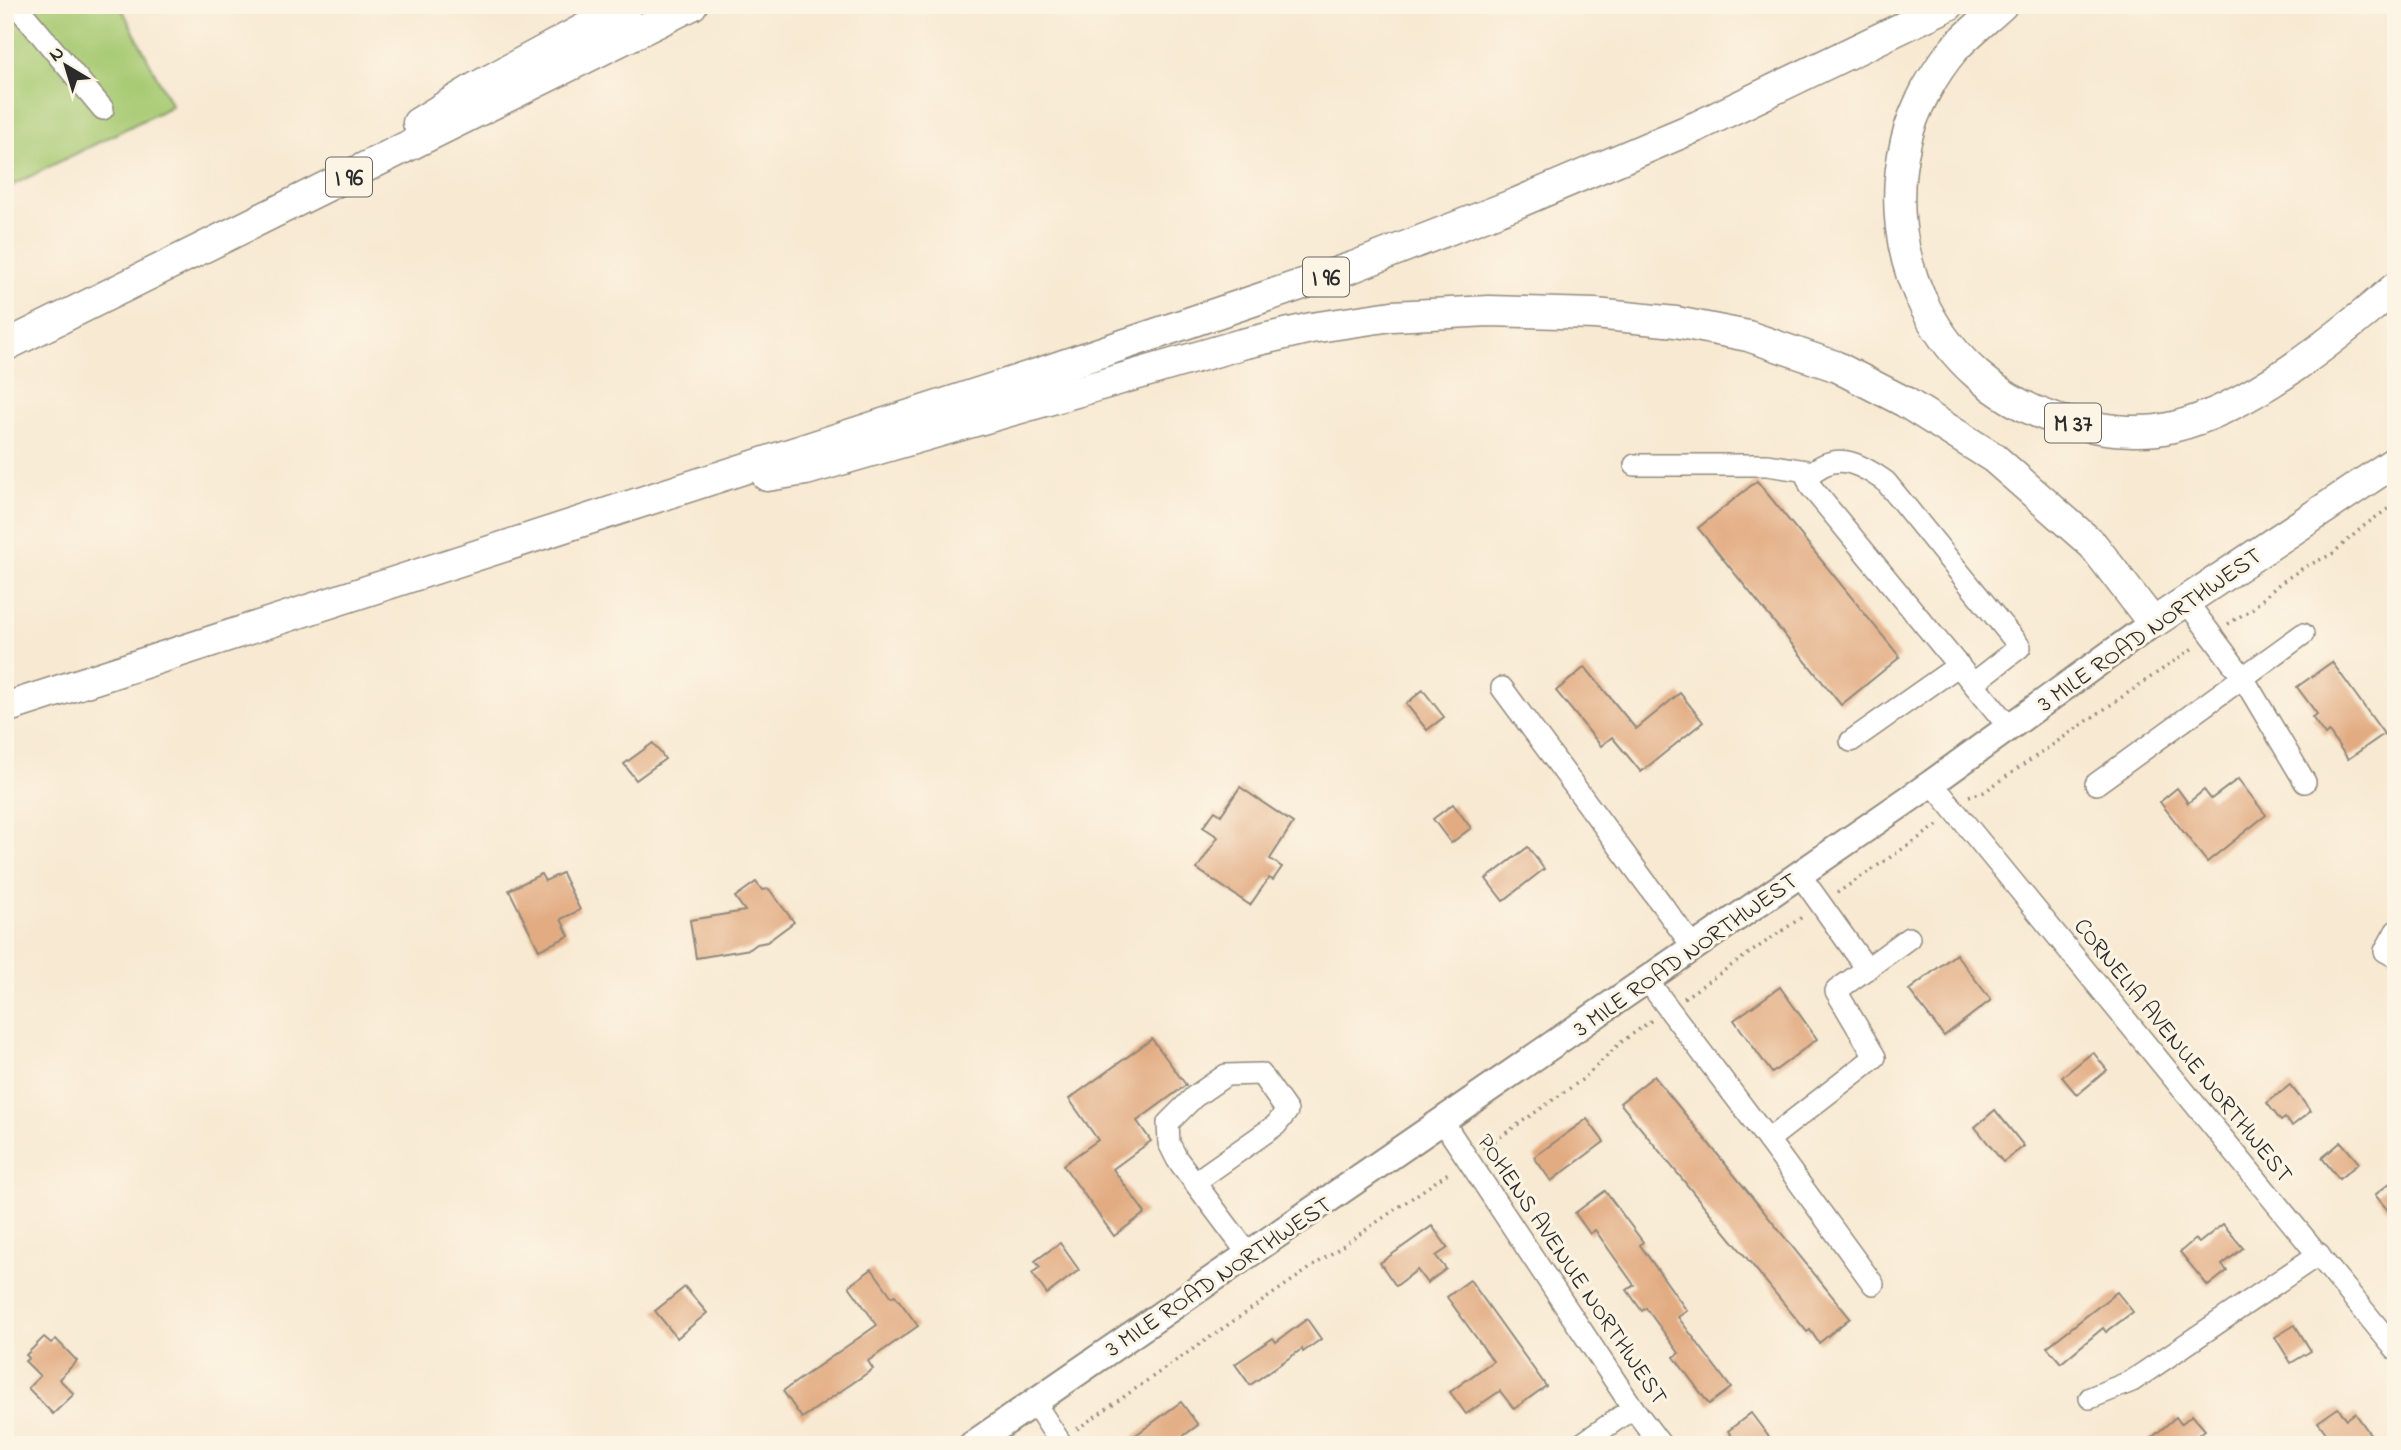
<svg xmlns="http://www.w3.org/2000/svg" width="2401" height="1450" font-family="'Indie Flower',sans-serif">
  <style>
    .green { fill: #a9cb74; stroke: #6a7b50; stroke-width: 2 }
    .building { fill: #e2ab81 }
    .lines { fill: none; stroke-linecap: round; stroke-linejoin: round }
    .minor-casing { stroke: #928a7e; stroke-width: 24 }
    .major-casing { stroke: #928a7e; stroke-width: 30 }
    .highway-casing { stroke: #928a7e; stroke-width: 33 }
    .path { stroke: #928a7e; stroke-width: 3.5; stroke-dasharray: 2 5; stroke-linecap: butt }
    .minor { stroke: #fff; stroke-width: 21 }
    .major { stroke: #fff; stroke-width: 26 }
    .highway { stroke: #fff; stroke-width: 30 }
    .labels { text-anchor: middle; stroke-width: 6; stroke-linejoin: round; paint-order: stroke }
    .shield { fill: #fcf5e5; stroke: #6a6863; stroke-width: 2 }
    .shield-label { font-size: 23px; font-weight: bold; fill: #2b2b2b }
    .street-label { font-size: 24px; fill: #2b2b2b; stroke: #fcf5e5 }
  </style>
  <rect width="100%" height="100%" fill="#fcf5e5"/>
  <filter id="ink" filterUnits="userSpaceOnUse"><feTurbulence type="fractalNoise" baseFrequency=".0143" numOctaves="2"/><feDisplacementMap in="SourceGraphic" scale="14" xChannelSelector="R" yChannelSelector="G"/><feConvolveMatrix kernelMatrix="1 2 1 2 8 2 1 2 1" color-interpolation-filters="sRGB"/></filter>
  <filter id="wash" filterUnits="userSpaceOnUse"><feTurbulence type="fractalNoise" baseFrequency=".00686" numOctaves="4" result="noise"/><feDisplacementMap in="SourceGraphic" scale="28" xChannelSelector="R" yChannelSelector="G"/><feGaussianBlur stdDeviation="1.57" result="paint"/><feColorMatrix in="noise" values="0 0 0 0 0 0 0 0 0 0 0 0 0 0 0 0 0 1.4 0 .05"/><feComposite in="paint" operator="in"/></filter>
  <g filter="url(#wash)">
    <rect width="100%" height="100%" fill="#f8e9d2"/>
    <path class="green" d="M5 5H120L172 106 5 189Z"/>
    <g id="blocks">
      <g class="building">
        <path d="M1757 481 1900 657 1841 705 1698 528Z"/>
        <path d="M2332 662 2384 734 2348 759 2329 732 2325 735 2312 717 2317 714 2297 687Z"/>
        <path d="M1585 667 1636 729 1680 693 1703 722 1641 772 1612 737 1601 746 1556 691Z"/>
        <path d="M1423 690 1444 717 1427 730 1406 704Z"/>
        <path d="M653 743 665 759 636 780 624 764Z"/>
        <path d="M2238 779 2266 815 2207 862 2160 802 2177 788 2188 803 2204 790 2211 799Z"/>
        <path d="M1240 787 1293 823 1270 859 1282 867 1273 880 1269 878 1250 905 1197 869 1218 837 1203 827 1215 811 1221 815Z"/>
        <path d="M1453 804 1471 828 1451 843 1433 819Z"/>
        <path d="M1528 847 1544 869 1503 901 1486 879Z"/>
        <path d="M562 873 580 910 561 919 569 936 539 950 509 890 541 874 545 881Z"/>
        <path d="M756 882 762 890 769 889 794 922 767 942 757 944 750 949 696 958 690 920 745 911 735 897Z"/>
        <path d="M1956 954 1991 1000 1944 1036 1909 990Z"/>
        <path d="M1780 987 1817 1039 1772 1073 1734 1020Z"/>
        <path d="M1152 1039 1186 1085 1137 1121 1151 1141 1113 1169 1145 1213 1114 1236 1063 1165 1098 1140 1069 1099Z"/>
        <path d="M2093 1052 2107 1070 2077 1095 2062 1077Z"/>
        <path d="M1654 1076 1850 1318 1819 1343 1810 1330 1807 1332 1620 1103Z"/>
        <path d="M2290 1085 2311 1111 2292 1126 2285 1118 2281 1121 2267 1103Z"/>
        <path d="M1995 1110 2024 1146 2003 1162 1975 1127Z"/>
        <path d="M1587 1119 1604 1142 1551 1181 1534 1157Z"/>
        <path d="M2341 1142 2359 1163 2339 1179 2322 1158Z"/>
        <path d="M2396 1178V1220L2375 1195Z"/>
        <path d="M1605 1191 1643 1242 1640 1245 1687 1311 1678 1317 1731 1388 1709 1404 1674 1357 1679 1353 1646 1308 1642 1311 1627 1290 1634 1285 1595 1230 1590 1234 1575 1213Z"/>
        <path d="M2223 1224 2243 1248 2222 1265 2227 1271 2208 1286 2180 1252 2195 1239 2199 1243Z"/>
        <path d="M1432 1226 1448 1248 1436 1256 1446 1269 1427 1283 1417 1270 1396 1286 1380 1263Z"/>
        <path d="M1060 1243 1079 1270 1047 1294 1032 1273 1040 1267 1035 1261Z"/>
        <path d="M872 1269 892 1297 895 1295 918 1326 868 1361 873 1369 802 1418 783 1391 877 1325 849 1286Z"/>
        <path d="M1470 1280 1546 1386 1514 1409 1500 1391 1466 1414 1450 1392 1493 1361 1447 1297Z"/>
        <path d="M685 1287 707 1313 677 1338 655 1311Z"/>
        <path d="M2117 1292 2133 1312 2106 1332 2103 1328 2061 1363 2047 1347Z"/>
        <path d="M1307 1319 1321 1339 1303 1352 1302 1349 1250 1385 1235 1364 1273 1338 1276 1342Z"/>
        <path d="M2295 1325 2311 1351 2291 1363 2275 1337Z"/>
        <path d="M44 1337 51 1343 56 1339 77 1361 59 1379 74 1394 53 1414 28 1388 40 1376 25 1361 29 1358 26 1355Z"/>
        <path d="M1181 1402 1198 1425 1171 1445H1122Z"/>
        <path d="M2338 1408 2347 1419 2355 1413 2378 1445H2335L2318 1422Z"/>
        <path d="M1751 1413 1775 1445H1738L1728 1431Z"/>
        <path d="M2192 1415 2205 1430 2187 1445H2143L2176 1417 2181 1424Z"/>
      </g>
    </g>
  </g>
  <g filter="url(#ink)">
    <use href="#blocks" fill-opacity="0" stroke="#928a7e" stroke-width="2"/>
    <g class="lines">
      <g class="minor-casing">
        <g id="minor">
          <path d="M16 5 103 109"/>
          <path d="M1635 465H1767L1813 472"/>
          <path d="M2186 601 2242 676 2305 782"/>
          <path d="M1974 683 2020 647 1886 482C1858 462 1835 450 1807 477L1811 487 2009 727"/>
          <path d="M1502 688 1694 948"/>
          <path d="M1851 741 1959 665"/>
          <path d="M1932 783 2396 1350"/>
          <path d="M2096 784 2303 634"/>
          <path d="M1800 875 1867 969"/>
          <path d="M2396 931 2385 951 2396 957"/>
          <path d="M1647 980 1768 1140 1873 1284"/>
          <path d="M1443 1122 1633 1408 1661 1445"/>
          <path d="M1768 1140 1875 1057 1836 991 1909 938"/>
          <path d="M1195 1182 1276 1125 1287 1111 1261 1074 1226 1075 1194 1097 1168 1123 1169 1143 1177 1159 1249 1255"/>
          <path d="M2090 1398 2132 1381 2319 1254"/>
          <path d="M1034 1402 1062 1445"/>
          <path d="M1580 1445 1633 1408"/>
        </g>
      </g>
      <g class="major-casing">
        <path id="major" d="M972 1445 1932 783 2153 623"/>
      </g>
      <g class="highway-casing">
        <g id="highway">
          <path d="M2002 5C1987 19 1969 33 1955 48 1934 72 1913 110 1906 141 1878 257 1938 380 2053 418 2063 422 2074 423 2084 425 2111 431 2146 434 2173 427 2250 409 2336 338 2396 287"/>
          <path d="M418 123 475 88 628 5"/>
          <path d="M5 346 692 5"/>
          <path d="M767 476 806 470 1242 344 1311 328 1392 316 1489 311 1595 314 1676 322 1748 336 1835 366 1905 402 1994 458 2093 545 2153 623 2396 461"/>
          <path d="M5 708 1037 374 1353 267 1517 203 1698 126 1949 5"/>
        </g>
      </g>
      <g class="path">
        <path d="M2228 624 2253 608 2279 584 2303 568 2332 554 2365 525 2396 503"/>
        <path d="M1969 796 1984 792 2196 646"/>
        <path d="M1837 893 1941 823"/>
        <path d="M1684 998 1805 915"/>
        <path d="M1483 1149 1583 1079 1620 1043 1652 1020"/>
        <path d="M1077 1429 1451 1171"/>
      </g>
      <use href="#minor" class="minor"/>
      <use href="#major" class="major"/>
      <use href="#highway" class="highway"/>
    </g>
  </g>
  <g class="labels">
    <g class="shield">
      <rect x="326" y="157.5" width="46" height="39" rx="5"/>
      <rect x="1303" y="257.5" width="46" height="39" rx="5"/>
      <rect x="2045" y="403.5" width="56" height="39" rx="5"/>
    </g>
    <g class="shield-label">
      <text x="349" y="185">I 96</text>
      <text x="1326" y="285">I 96</text>
      <text x="2073" y="431">M 37</text>
    </g>
    <g class="street-label">
      <text transform="translate(2149 629) rotate(-35)" y="8">3 MILE ROAD NORTHWEST</text>
      <text transform="translate(1685 954) rotate(-35)" y="8">3 MILE ROAD NORTHWEST</text>
      <text transform="translate(2184 1050) rotate(51)" y="8">CORNELIA AVENUE NORTHWEST</text>
      <text transform="translate(1573 1269) rotate(56)" y="8">POHENS AVENUE NORTHWEST</text>
      <text transform="translate(1218 1276) rotate(-34)" y="8">3 MILE ROAD NORTHWEST</text>
    </g>
  </g>
  <rect width="2401" height="1450" fill="none" stroke="#fcf5e5" stroke-width="28"/>
  <g transform="translate(66 66) rotate(322)" stroke="#fcf5e5" stroke-width="5" paint-order="stroke">
  <path d="M0-5L12 26L0 18L-12 26Z" fill="#2b2b2b"/>
  <text y="-10" font-size="19" font-weight="bold" text-anchor="middle" fill="#2b2b2b">N</text>
  </g>
</svg>
